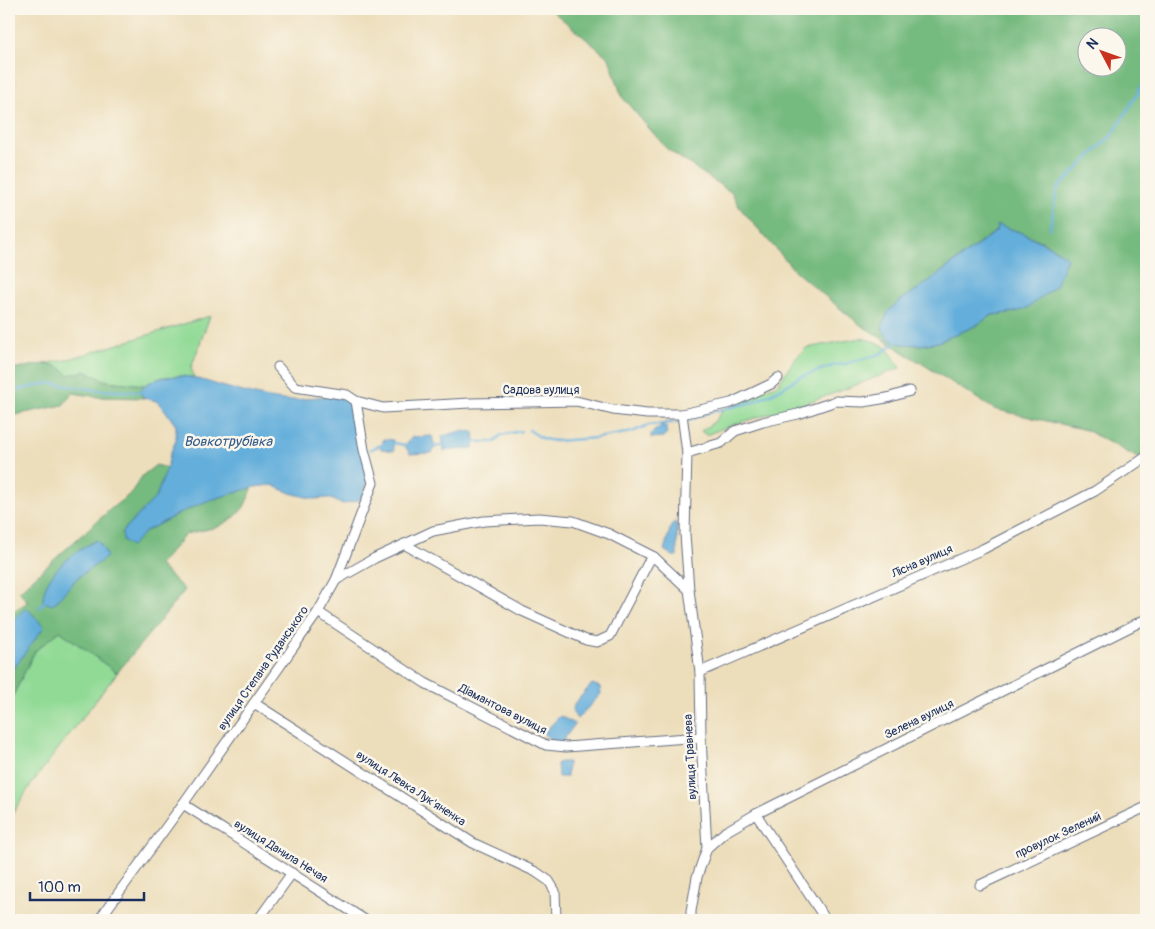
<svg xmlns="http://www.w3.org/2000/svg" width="1155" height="929" font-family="Pangolin,sans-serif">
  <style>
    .green { fill: #91da95; stroke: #56847a }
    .forest { fill: #74ba7e; stroke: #48746e; fill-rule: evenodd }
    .water { fill: #63aedb; stroke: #3f6e9c }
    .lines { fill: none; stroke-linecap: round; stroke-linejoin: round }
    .stream { stroke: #63aedb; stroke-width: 2.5 }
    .street-casing { stroke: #646c7f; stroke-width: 11 }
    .street { stroke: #fff; stroke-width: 9 }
    .labels { text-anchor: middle; stroke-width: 5; stroke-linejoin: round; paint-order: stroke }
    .street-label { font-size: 12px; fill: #1b2f5e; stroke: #fbf7ec }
    .water-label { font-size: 14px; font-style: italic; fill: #345b8a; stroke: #fbf7ec }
  </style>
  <rect width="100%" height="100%" fill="#fbf7ec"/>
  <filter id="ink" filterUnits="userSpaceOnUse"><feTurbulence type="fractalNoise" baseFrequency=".02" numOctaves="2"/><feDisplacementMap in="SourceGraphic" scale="10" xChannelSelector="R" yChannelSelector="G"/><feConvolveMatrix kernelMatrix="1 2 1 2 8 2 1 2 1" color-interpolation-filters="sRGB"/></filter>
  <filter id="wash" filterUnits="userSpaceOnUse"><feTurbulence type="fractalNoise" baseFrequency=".0096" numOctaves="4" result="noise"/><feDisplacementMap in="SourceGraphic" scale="20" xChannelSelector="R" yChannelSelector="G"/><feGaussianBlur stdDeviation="1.12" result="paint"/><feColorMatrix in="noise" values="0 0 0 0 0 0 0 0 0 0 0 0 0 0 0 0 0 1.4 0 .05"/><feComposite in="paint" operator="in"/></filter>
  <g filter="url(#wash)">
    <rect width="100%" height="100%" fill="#eddebb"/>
    <g class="green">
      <path d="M210 316 191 368 194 377 180 376 162 377 144 385 106 381 85 371 69 375 59 367 44 364 66 360Z"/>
      <path d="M861 338C886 344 887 346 900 368 863 382 825 398 787 409 759 417 732 424 706 435L701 431 714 422 724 409 756 393 778 384 795 359 806 348Z"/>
      <path d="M60 631 117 673 32 783 9 819V704L35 651Z"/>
    </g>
    <g class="forest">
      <path d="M550 9H1146V453L1138 458 1086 430 994 409 859 324 796 272 740 208 732 193 667 149 622 97 609 58ZM1088 38H1118V68H1088ZM996 231H1017L1044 242 1067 257 1016 312 992 315 975 326 938 342 921 345 901 344 898 302 921 287Z"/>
      <path d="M44 364 59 367 69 375 85 371 106 381 144 385 140 392 144 398 98 397 73 393 63 405 15 415 9 412V369Z"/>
      <path d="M156 465 167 468 156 497 122 532 131 546 146 531 184 511 207 501 253 487 244 507 235 517 218 527 186 534 159 565 185 590 117 673 60 631 35 651 9 704V675L14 667 16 617 9 628C9 612 15 610 28 602L19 591 113 507 130 494 143 475ZM97 540 106 557 77 578 53 605Z"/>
    </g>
    <g class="water">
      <path d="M998 225C1025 233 1044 242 1067 257L1056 286 1029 307 1016 312 992 315 975 326 938 342 921 345 901 344 888 339 882 328 888 312 898 302 921 287 989 237 996 231Z"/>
      <path d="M180 376C198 377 212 384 229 388 246 393 265 398 283 400 308 402 326 389 351 402L355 412 368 479 363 496 359 500 343 504 328 498 314 499 290 493 272 485 254 487 207 501 184 511 146 531 131 546 123 540 122 532 156 497 167 468 170 454 176 440V426L165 410 156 401 144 398 140 392C148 378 165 377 180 376Z"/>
      <path d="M662 425 666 427 667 433 663 437 651 438V434Z"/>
      <path d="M461 431 474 432 475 442 473 448 444 451 442 436Z"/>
      <path d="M432 436 435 448 432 453 410 454 405 446 412 437Z"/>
      <path d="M383 439 393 440 394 451 381 449 380 445 383 444Z"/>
      <path d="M674 522 677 524V556H673L664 550 671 526Z"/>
      <path d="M97 540 103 548 107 557 77 578 53 605 43 602C42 574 74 552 97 540Z"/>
      <path d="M27 608 44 627 9 675C9 651 2 622 27 608Z"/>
      <path d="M592 684 600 687 601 694 577 719 572 711 575 703Z"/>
      <path d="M560 716 575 724 562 742 555 743 543 733Z"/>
      <path d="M560 762H568L567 777H558L557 764Z"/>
    </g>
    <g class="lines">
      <g class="stream">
        <path d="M1050 229 1057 189 1113 134 1142 86 1146 83"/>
        <path d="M9 392 49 383 97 390 141 392"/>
        <path d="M687 421 707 413 753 402 779 390 800 377 835 365 845 364 880 354 898 341"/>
        <path d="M529 430 543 439 555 441 597 438 632 432 649 425 679 422"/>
        <path d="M473 442H495L501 435 521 431"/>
        <path d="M433 447 445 445"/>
        <path d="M369 450C384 443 393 441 408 446"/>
        <path d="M39 608 46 600"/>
      </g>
    </g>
  </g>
  <g filter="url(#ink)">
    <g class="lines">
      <g class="street-casing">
        <g id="street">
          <path d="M278 367 295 387 347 395 356 401 383 408 470 403 576 401 613 410 647 414H682L731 403 771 384 778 378"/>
          <path d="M682 414 687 453 685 534 689 590 700 672 701 737 707 848 697 877 691 911V920"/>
          <path d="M687 453 721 443 735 431 763 422 798 414 836 401 863 402 887 398 910 391"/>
          <path d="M404 544 522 611 586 640 597 642 610 636 649 561 654 557"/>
          <path d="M336 580 375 558 433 531 484 521 539 518 573 521 609 534 654 557 689 590"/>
          <path d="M318 612 425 683 546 745 566 747 701 737"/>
          <path d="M700 672 983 549 1095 491 1146 457"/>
          <path d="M254 703 473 843 536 872 549 881 555 891 556 920"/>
          <path d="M183 804 365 920"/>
          <path d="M756 814 826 920"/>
          <path d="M707 848 725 832 756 814 1146 619"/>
          <path d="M980 885 1146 807"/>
          <path d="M99 920 183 804 318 612 336 580 373 483 364 450 356 401"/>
          <path d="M258 920 292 873"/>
        </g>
      </g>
      <use href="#street" class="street"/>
    </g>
  </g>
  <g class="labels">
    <g class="street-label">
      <text x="541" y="394">Садова вулиця</text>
      <text transform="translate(922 561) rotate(-24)" y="4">Лісна вулиця</text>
      <text transform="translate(263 668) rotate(-55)" y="4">вулиця Степана Руданського</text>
      <text transform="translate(503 709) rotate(27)" y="4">Діамантова вулиця</text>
      <text transform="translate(919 719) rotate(-26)" y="4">Зелена вулиця</text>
      <text transform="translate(690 757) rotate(-93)" y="4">вулиця Травнева</text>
      <text transform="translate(411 788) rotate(33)" y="4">вулиця Левка Лук'яненка</text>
      <text transform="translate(1058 835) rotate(-25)" y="4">провулок Зелений</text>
      <text transform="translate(281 851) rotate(32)" y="4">вулиця Данила Нечая</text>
    </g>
    <g class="water-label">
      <text x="228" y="446">Вовкотрубівка</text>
    </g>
  </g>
  <rect width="1155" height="929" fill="none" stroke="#fbf7ec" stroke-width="30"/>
  <g transform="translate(1102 52) rotate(311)"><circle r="24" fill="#fbf7ec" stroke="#a1a7b3"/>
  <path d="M0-4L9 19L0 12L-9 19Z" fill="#c8321e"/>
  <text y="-8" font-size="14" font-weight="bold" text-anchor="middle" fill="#1b2f5e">N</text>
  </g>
  <path d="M30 892v8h114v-8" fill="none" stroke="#1b2f5e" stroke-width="2.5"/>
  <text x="38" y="892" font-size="15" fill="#1b2f5e" stroke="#fbf7ec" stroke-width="4" paint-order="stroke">100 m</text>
</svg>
